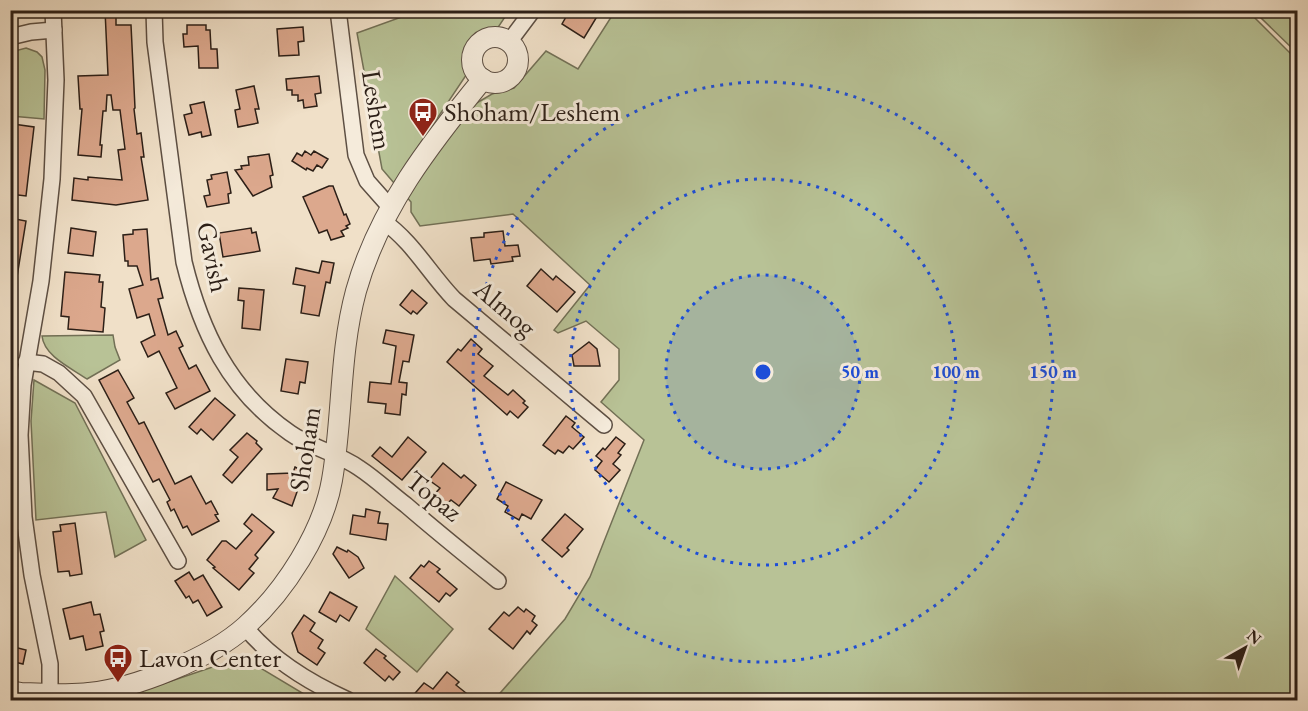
<svg xmlns="http://www.w3.org/2000/svg" width="1308" height="711" font-family="'EB Garamond',serif">
  <style>
    .green { fill: #b8c296; stroke: #727056; stroke-width: 1.5 }
    .building { fill: #dca88d; stroke: #2c1f17; stroke-width: 1.5 }
    .lines { fill: none; stroke-linecap: round; stroke-linejoin: round }
    .minor-casing { stroke: #5d4f43; stroke-width: 18 }
    .tertiary-casing { stroke: #5d4f43; stroke-width: 22 }
    .minor { stroke: #f5ebdb; stroke-width: 15 }
    .tertiary { stroke: #f5ebdb; stroke-width: 20 }
    .ring { fill: none; stroke: #1d4ed8; stroke-width: 3; stroke-dasharray: 3 6 }
    .labels { text-anchor: middle; stroke-width: 6; stroke-linejoin: round; paint-order: stroke }
    .street-label { font-size: 27px; fill: #2c1f17; stroke: #f5ebdb }
    .poi-label { font-size: 27px; fill: #2c1f17; stroke: #f5ebdb; text-anchor: start }
    .centre { fill: #1d4ed8; stroke: #f5ebdb; stroke-width: 3 }
    .ring-label { font-size: 18px; text-anchor: middle; font-weight: bold; fill: #1d4ed8; stroke: #f5ebdb; stroke-width: 6; stroke-linejoin: round; paint-order: stroke }
  </style>
  <rect width="100%" height="100%" fill="#f0e0c8"/>
  <filter id="stains"><feTurbulence type="fractalNoise" baseFrequency=".00333" numOctaves="4"/><feColorMatrix values="0 0 0 0 .2 0 0 0 0 .09 0 0 0 0 .02 0 0 0 .5 -.17"/></filter>
  <radialGradient id="worn" r=".72"><stop offset=".6" stop-color="#630" stop-opacity="0"/><stop offset="1" stop-color="#630" stop-opacity=".3"/></radialGradient>
  <g class="green">
    <path d="M418 11H509L394 183 382 169 357 33Z"/>
    <path d="M615 11H1252L1254 17 1297 60V700H494L565 619 590 577 644 440 601 402 619 380V349L586 321 558 333 554 330 590 285 513 214 420 226 411 212V202L404 194 473 105 492 94 514 88 546 51 578 69Z"/>
    <path d="M1257 11H1297V53L1258 15Z"/>
    <path d="M26 48 37 52 42 57 45 70 44 119 11 116V52Z"/>
    <path d="M113 335 115 347 120 360 87 379C71 368 44 356 42 336Z"/>
    <path d="M34 380 75 403 146 540 115 557 106 512 36 520 31 421Z"/>
    <path d="M395 576 453 629 417 672 366 629Z"/>
    <path d="M242 657 314 700H115Z"/>
  </g>
  <g class="building">
    <path d="M105 10H116V25H131L135 108 134 109 137 134 141 133 144 157H141L148 200 116 205 72 200 74 178 88 180V177L122 180 118 150 125 149 120 110H113L111 95H107L106 111H103L100 145H102L101 157 78 155 82 109H80L78 76 108 75Z"/>
    <path d="M570 10H601L584 38 562 24Z"/>
    <path d="M187 25H206V30H210L211 49H217L218 68H199L198 46 184 47 183 34H187Z"/>
    <path d="M303 27 304 41 298 42 299 55 279 56 277 29Z"/>
    <path d="M319 76 321 93 315 94 317 106 304 108 303 100 298 101V95H292V90H287L286 79Z"/>
    <path d="M254 86 259 109H255L258 123 238 127 235 110 240 109 236 90Z"/>
    <path d="M204 102 211 135 202 137 201 132 189 135 184 115 192 113 190 105Z"/>
    <path d="M13 124 34 127 26 196 10 194V145Z"/>
    <path d="M305 151 311 155 314 151 328 159 322 168 317 165 313 171 307 168 306 170 292 161 297 153 302 156Z"/>
    <path d="M269 154 273 175 270 176 272 187 253 196 235 170 242 169 241 166 249 165 248 157Z"/>
    <path d="M227 172 231 193 228 194 229 203 207 207 204 196 210 195 207 180 212 179 211 175Z"/>
    <path d="M329 186H333L344 215 346 214 350 224 346 226 348 228 341 231 344 236 331 240 327 230 319 233 303 197Z"/>
    <path d="M10 218 26 221 16 283H10Z"/>
    <path d="M71 228 96 232 93 256 68 253Z"/>
    <path d="M251 228 252 233 256 232 260 251 223 257 219 233Z"/>
    <path d="M147 229 151 280 158 278 163 298 158 299 168 335 176 331 183 346 179 348 189 369 196 365 210 391 175 409 166 393 177 388 159 351 148 357 141 342 155 335 149 314 137 318 129 289 143 285 137 266H128V261H125L123 235 133 234V230Z"/>
    <path d="M503 231 505 246 518 245 520 256 512 257 513 261 491 264 490 259 474 261 471 238 484 237V233Z"/>
    <path d="M322 261 334 263 330 283 326 282 319 316 301 313 305 286 293 284 296 268 319 273Z"/>
    <path d="M541 269 553 280 556 276 575 292 557 312 527 286Z"/>
    <path d="M65 272 100 275 99 282H103L101 307 105 308 103 332 68 329 69 317 61 316Z"/>
    <path d="M239 288 264 290 260 330 242 328 244 301 238 300Z"/>
    <path d="M412 290 427 303 417 314 413 311 411 314 400 305Z"/>
    <path d="M386 330 414 335 409 362 403 361 399 382 407 383 406 395 402 394 400 415 385 413 386 404 368 402 370 382 391 384 396 346 383 343Z"/>
    <path d="M471 339 482 349 478 354 493 366 484 376 508 395 513 390 525 401 523 403 528 407 518 418 510 411 507 415 447 362 458 349 461 351Z"/>
    <path d="M589 342 597 349 600 366H574L572 355Z"/>
    <path d="M286 359 308 362 305 383 300 382 298 394 281 391Z"/>
    <path d="M118 370 134 398 127 402 139 424 144 422 175 484 191 476 206 504 211 501 218 514 215 515 219 521 192 535 187 526 183 528 174 509 171 511 167 502 170 500 159 479 153 482 99 380Z"/>
    <path d="M215 398 235 415 213 440 201 429 197 434 189 427Z"/>
    <path d="M566 416 575 423 572 427 584 437 573 449 569 446 563 453 558 450 555 454 543 445Z"/>
    <path d="M247 433 257 441 256 443 262 449 232 483 223 475 238 457 230 450Z"/>
    <path d="M408 437 426 452 402 480 372 456 380 447 392 457Z"/>
    <path d="M616 437 625 444 618 453 621 455 613 464 620 470 609 482 595 470 602 461 596 456 603 448 605 450Z"/>
    <path d="M443 463 461 478 464 475 476 485 459 506 451 500 445 506 433 496 440 488 429 480Z"/>
    <path d="M295 467 304 472 292 506 273 498 278 489 267 490V474L293 473Z"/>
    <path d="M506 482 542 500 531 519 522 514 519 520 505 512 508 506 497 499Z"/>
    <path d="M366 509 380 512 378 523 388 524 386 540 350 534 353 515 365 517Z"/>
    <path d="M252 514 274 532 255 555 258 558 249 569 254 573 239 590 213 568 215 567 207 560 222 541H226L236 549 252 531 244 524Z"/>
    <path d="M565 514 583 529 567 548 569 550 562 557 542 540Z"/>
    <path d="M75 523 82 574 70 576 69 571 58 572 53 532 61 531 60 525Z"/>
    <path d="M337 547 347 552 348 550 358 557 364 568 349 578 333 554Z"/>
    <path d="M429 561 440 569 437 572 457 589 450 596 446 593 439 602 410 578 421 565 424 567Z"/>
    <path d="M189 572 194 580 203 575 222 607 207 616 198 600 193 603 189 596 186 598 175 581Z"/>
    <path d="M330 592 357 607 349 621 340 615 336 622 319 612Z"/>
    <path d="M91 602 94 615 100 614 104 631 100 632 103 646 86 650 83 636 70 639 63 609Z"/>
    <path d="M518 607 524 612 526 609 535 616 532 621 537 625 530 634 527 631 513 649 489 629 504 612 509 616Z"/>
    <path d="M304 615 315 623 310 631 323 640 318 648 325 653 317 665 298 652 292 633Z"/>
    <path d="M10 646 26 650 23 664 10 661Z"/>
    <path d="M376 649 386 656 384 658 400 672 393 680 389 676 385 681 364 663Z"/>
    <path d="M447 672 459 682 456 685 466 693 460 700H409L424 683 433 689Z"/>
  </g>
  <g class="lines">
    <g class="minor-casing">
      <g id="minor">
        <path d="M154 10 155 42 184 262C201 331 229 391 290 433 311 448 338 453 359 468 376 479 390 493 406 505 436 531 467 556 498 581"/>
        <path d="M338 10 356 155 367 181 390 207"/>
        <path d="M10 37 31 32 54 30"/>
        <path d="M509 42 533 10"/>
        <path d="M383 221C413 242 429 273 454 299L604 425"/>
        <path d="M26 362 43 364 59 373 84 396 178 561"/>
        <path d="M245 627C272 660 310 683 348 700"/>
        <path d="M50 693V664L32 575 24 517 20 435 23 385 41 281 52 179 56 80 53 10"/>
      </g>
    </g>
    <g class="tertiary-casing">
      <g id="tertiary">
        <circle cx="495" cy="60" r="23"/>
        <path d="M10 691 21 693C43 693 67 696 89 693 136 688 211 658 246 626 285 591 323 532 332 480 343 417 339 354 356 291 379 209 430 144 483 79"/>
      </g>
    </g>
    <use href="#minor" class="minor"/>
    <use href="#tertiary" class="tertiary"/>
  </g>
  <circle cx="763" cy="372" r="97" fill="#1d4ed8" fill-opacity=".12"/>
  <g class="ring">
    <circle cx="763" cy="372" r="97"/>
    <circle cx="763" cy="372" r="193"/>
    <circle cx="763" cy="372" r="290"/>
  </g>
  <defs>
    <g id="bus-pin" transform="scale(1.5)"><path d="M0 17L-7.5 6A9.5 9.5 0 1 1 7.5 6Z" fill="#8f2418" stroke="#f5ebdb"/><path d="M-5-6H5V4H4V6H2V4H-2V6H-4V4H-5ZM-3.5-4V0h7V-4ZM-3.5 1.2v1.5H-2V1.2ZM2 1.2v1.5H3.5V1.2Z" fill="#fff"/></g>
  </defs>
  <g fill-rule="evenodd">
    <use href="#bus-pin" x="423" y="112"/>
    <use href="#bus-pin" x="118" y="658"/>
  </g>
  <g class="labels">
    <g class="street-label">
      <text transform="translate(377 110) rotate(81)" y="9">Leshem</text>
      <text transform="translate(213 257) rotate(78)" y="9">Gavish</text>
      <text transform="translate(505 308) rotate(40)" y="9">Almog</text>
      <text transform="translate(305 449) rotate(-81)" y="9">Shoham</text>
      <text transform="translate(434 496) rotate(39)" y="9">Topaz</text>
    </g>
    <g class="poi-label">
      <text x="444" y="121">Shoham/Leshem</text>
      <text x="139" y="667">Lavon Center</text>
    </g>
  </g>
  <circle cx="763" cy="372" r="9" class="centre"/>
  <g class="ring-label">
    <text x="860" y="378">50 m</text>
    <text x="956" y="378">100 m</text>
    <text x="1053" y="378">150 m</text>
  </g>
  <rect width="1308" height="711" fill="none" stroke="#f0e0c8" stroke-width="36"/>
  <rect x="12" y="12" width="1284" height="687" fill="none" stroke="#2c1f17" stroke-width="3"/>
  <rect x="18" y="18" width="1272" height="675" fill="none" stroke="#2c1f17" stroke-width="1.5"/>
  <g transform="translate(1245 648) rotate(40)" stroke="#f5ebdb" stroke-width="4.5" paint-order="stroke">
  <path d="M0-4.5L10 22L0 15L-10 22Z" fill="#2c1f17"/>
  <text y="-9" font-size="16" font-weight="bold" text-anchor="middle" fill="#2c1f17">N</text>
  </g>
  <rect width="100%" height="100%" filter="url(#stains)"/>
  <rect width="100%" height="100%" fill="url(#worn)"/>
</svg>
